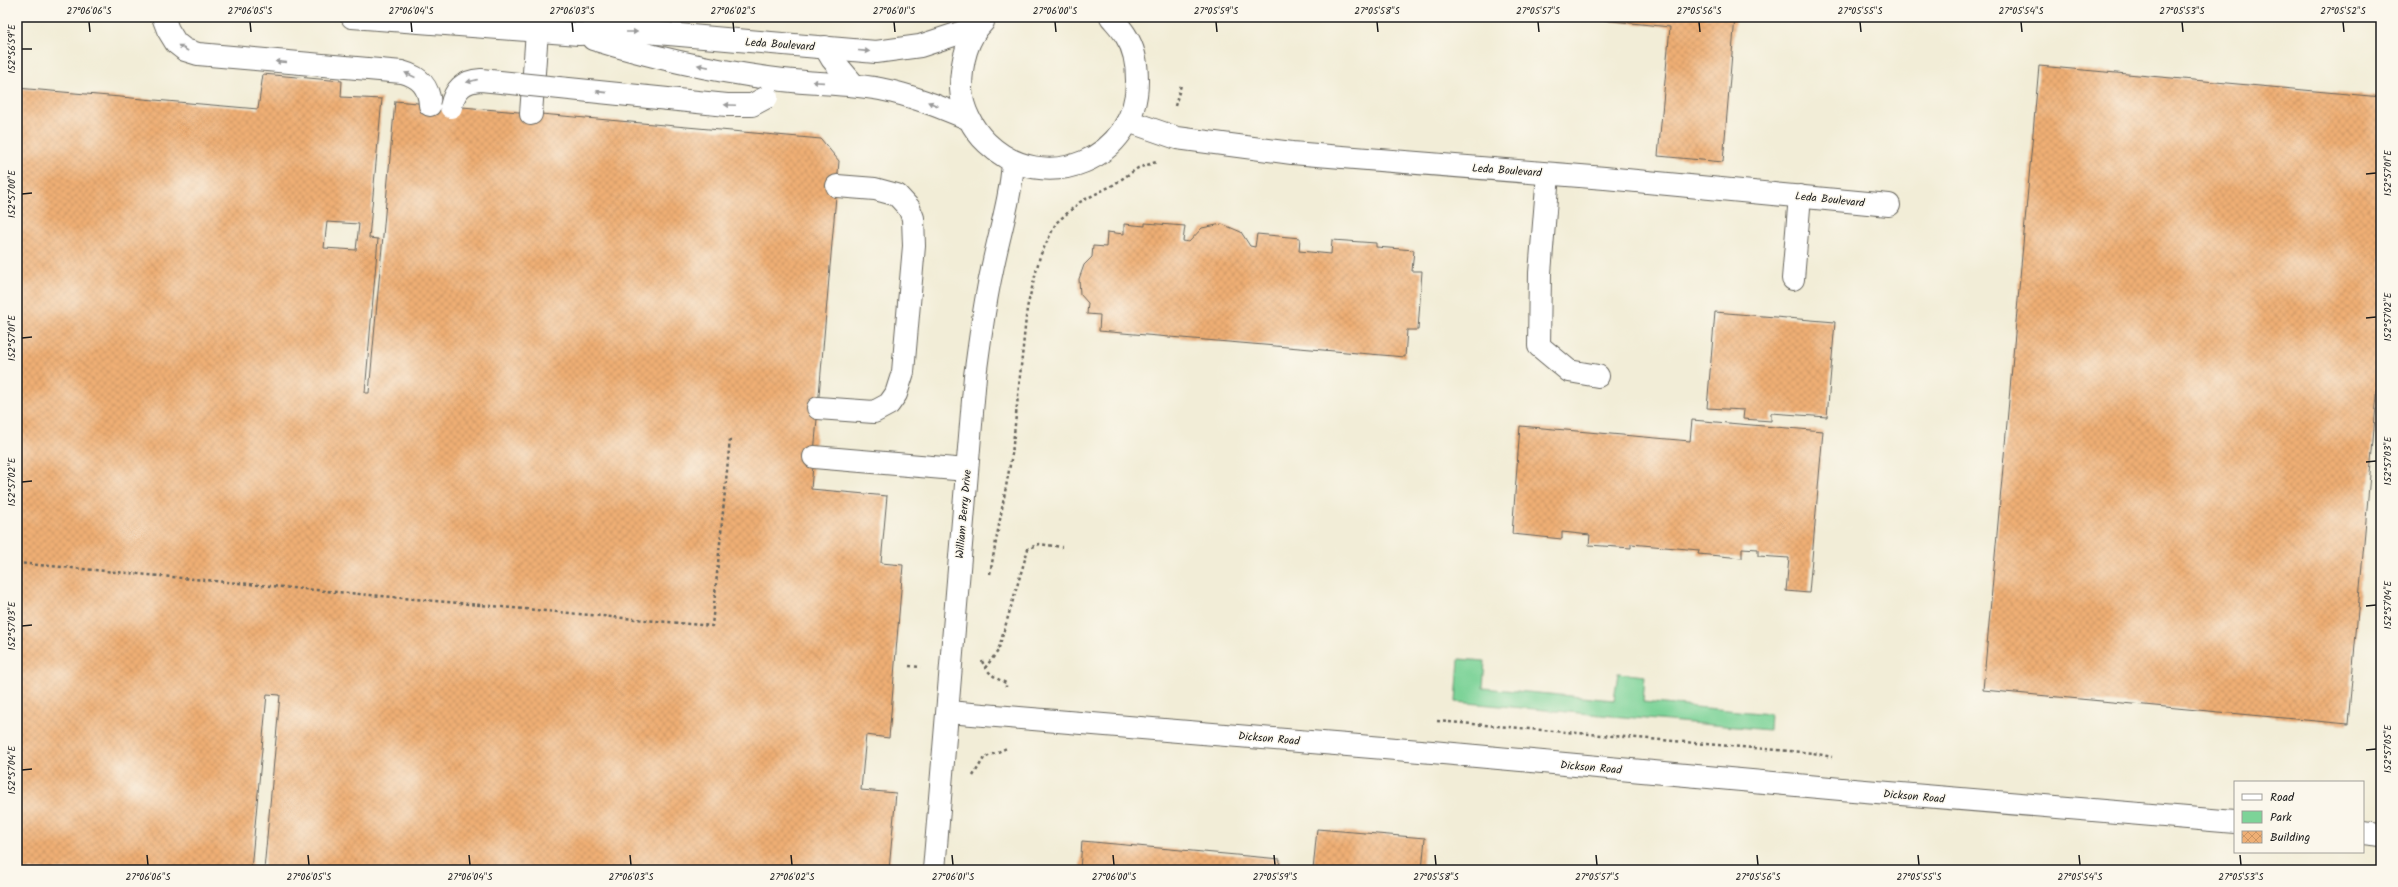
<svg xmlns="http://www.w3.org/2000/svg" width="2398" height="887" font-family="Kalam,sans-serif">
  <style>
    .green { fill: #7dd398; stroke: #4c785a }
    .building { fill: url(#building-cross-hatch); fill-rule: evenodd }
    .lines { fill: none; stroke-linecap: round; stroke-linejoin: round }
    .minor-casing { stroke: #67655d; stroke-width: 24 }
    .path { stroke: #67655d; stroke-width: 2.5; stroke-dasharray: 3 3; stroke-linecap: butt }
    .minor { stroke: #fff; stroke-width: 22 }
    .minor-bridge-casing { stroke: #67655d; stroke-width: 24; stroke-linecap: butt }
    .minor-bridge { stroke: #fff; stroke-width: 22 }
    .oneway { fill: #999 }
    .ticks { fill: none; stroke: #1c1c1c; stroke-width: 1.5 }
    .labels { text-anchor: middle; stroke-width: 3; stroke-linejoin: round; paint-order: stroke }
    .street-label { font-size: 11px; fill: #1c1c1c; stroke: #fbf7ec }
    .neatline { fill: none; stroke: #1c1c1c; stroke-width: 1.5 }
    .ticks-label { font-size: 10px; text-anchor: middle; fill: #1c1c1c }
  </style>
  <defs>
    <pattern id="building-cross-hatch" width="8" height="8" patternUnits="userSpaceOnUse"><rect width="8" height="8" fill="#efaf75"/><path d="M0 0l8 8M0 8l8-8" fill="none" stroke="#cc9665"/></pattern>
  </defs>
  <rect width="100%" height="100%" fill="#fbf7ec"/>
  <filter id="ink" filterUnits="userSpaceOnUse"><feTurbulence type="fractalNoise" baseFrequency=".025" numOctaves="2"/><feDisplacementMap in="SourceGraphic" scale="8" xChannelSelector="R" yChannelSelector="G"/><feConvolveMatrix kernelMatrix="1 2 1 2 8 2 1 2 1" color-interpolation-filters="sRGB"/></filter>
  <filter id="wash" filterUnits="userSpaceOnUse"><feTurbulence type="fractalNoise" baseFrequency=".012" numOctaves="4" result="noise"/><feDisplacementMap in="SourceGraphic" scale="16" xChannelSelector="R" yChannelSelector="G"/><feGaussianBlur stdDeviation="0.9" result="paint"/><feColorMatrix in="noise" values="0 0 0 0 0 0 0 0 0 0 0 0 0 0 0 0 0 1.4 0 .05"/><feComposite in="paint" operator="in"/></filter>
  <g filter="url(#wash)">
    <rect width="100%" height="100%" fill="#f2edd7"/>
    <path class="green" d="M1459 659 1485 661 1483 688 1614 700 1618 673 1645 676 1643 702 1770 714 1769 730 1456 702Z"/>
    <g id="blocks">
      <g class="building">
        <path d="M1573 17H1735L1723 162 1658 156 1670 27Z"/>
        <path d="M2039 66 2381 97V350L2348 724 1983 690Z"/>
        <path d="M263 74 342 81 341 97 382 99 369 238 378 239 365 393H369L395 101 821 139 839 161 811 489 887 496 881 563 903 565 889 738 866 735 861 790 896 793 889 870H264L280 695 267 694 251 870H17V88L258 109ZM327 222 359 224 356 250 324 248Z"/>
        <path d="M1145 223 1185 226 1183 241 1189 242 1202 228 1222 224 1241 232 1250 246 1255 247 1257 234 1300 238 1299 251 1331 254 1332 240 1376 243V247L1414 250 1412 271H1422L1418 330H1407L1405 357 1099 331 1100 315 1087 314 1088 303 1080 294 1079 279 1084 265 1092 257 1093 246 1106 247 1107 232 1124 234V224L1145 226Z"/>
        <path d="M1715 312 1835 322 1827 417 1771 413V421L1743 419 1744 410 1707 408Z"/>
        <path d="M1692 420 1823 431 1809 593 1786 591 1789 558 1758 556V549L1742 548V558L1698 554 1699 550 1631 544V548L1589 545 1590 535 1562 532V539L1512 534 1520 426 1690 441Z"/>
        <path d="M1317 829 1425 838 1422 870H1313Z"/>
        <path d="M1082 841 1280 859 1279 870H1080Z"/>
      </g>
    </g>
  </g>
  <g filter="url(#ink)">
    <use href="#blocks" fill-opacity="0" stroke="#67655d" stroke-width="1"/>
    <g class="lines">
      <g class="minor-casing">
        <g id="minor">
          <path d="M163 17 168 30 176 43 185 50 198 54 402 72C420 77 429 86 430 105"/>
          <path d="M352 17 579 34 634 31 876 52 920 46 978 27"/>
          <path d="M983 22C965 40 961 65 961 89 962 109 973 130 987 143 1044 198 1138 159 1137 80 1137 65 1134 48 1126 36 1122 29 1116 23 1111 17"/>
          <path d="M593 39C654 58 719 72 783 80 815 84 848 83 880 89 911 95 940 107 969 119"/>
          <path d="M825 47 832 59 854 85"/>
          <path d="M531 114 537 31"/>
          <path d="M1128 121 1177 138 1292 153 1605 178 1889 205"/>
          <path d="M1548 174 1540 273 1539 346 1569 371 1598 376"/>
          <path d="M1793 279 1800 196"/>
          <path d="M818 408 874 412 889 404 896 394 903 372 914 246 913 218 909 208 897 195 875 189 837 186"/>
          <path d="M814 457 967 470"/>
          <path d="M948 712 1432 752 1841 789 2235 822"/>
          <path d="M2363 833 2381 835"/>
          <path d="M934 870 975 376C980 340 984 305 992 270 999 234 1011 198 1013 162"/>
        </g>
      </g>
      <g class="path">
        <path d="M1175 106 1181 85"/>
        <path d="M17 563 712 626 730 439"/>
        <path d="M990 574 1012 454 1027 308 1040 256 1056 223 1080 202 1113 185 1138 168 1156 162"/>
        <path d="M982 661C987 673 995 678 1006 683V687"/>
        <path d="M909 666 921 667"/>
        <path d="M985 668 998 651 1028 549 1039 544 1062 547"/>
        <path d="M1437 721 1813 753 1832 757"/>
        <path d="M973 776 984 758 1007 748"/>
      </g>
      <use href="#minor" class="minor"/>
      <g class="minor-bridge-casing">
        <path id="minor-bridge" d="M451 107C455 89 463 81 481 80L727 105H752L767 97"/>
      </g>
      <use href="#minor-bridge" class="minor-bridge"/>
    </g>
    <defs><path id="oneway-solid" d="M-6-.8H1V-3.2L6.5 0L1 3.2V.8H-6Z"/></defs>
    <g class="oneway">
      <use href="#oneway-solid" transform="translate(632 32)"/>
      <use href="#oneway-solid" transform="translate(183 48) rotate(-150)"/>
      <use href="#oneway-solid" transform="translate(864 51) rotate(5)"/>
      <use href="#oneway-solid" transform="translate(281 62) rotate(-175)"/>
      <use href="#oneway-solid" transform="translate(703 66) rotate(-169)"/>
      <use href="#oneway-solid" transform="translate(410 75) rotate(-156)"/>
      <use href="#oneway-solid" transform="translate(472 81) rotate(166)"/>
      <use href="#oneway-solid" transform="translate(818 82) rotate(-176)"/>
      <use href="#oneway-solid" transform="translate(601 92) rotate(-174)"/>
      <use href="#oneway-solid" transform="translate(933 104) rotate(-157)"/>
      <use href="#oneway-solid" transform="translate(730 105) rotate(-177)"/>
    </g>
  </g>
  <path class="ticks" d="M89 22 90 32M250 22 251 32M411 22 412 32M572 22 573 32M733 22 734 32M894 22 895 32M1055 22 1056 32M1216 22 1217 32M1377 22 1378 32M1538 22 1539 32M1699 22 1700 32M1860 22 1861 32M2021 22 2022 32M2182 22 2183 32M2343 22 2344 32M22 49H32M2366 174 2376 173M22 194 32 193M2366 318 2376 317M22 338 32 337M2366 462 2376 461M22 482 32 481M2366 606 2376 605M22 626 32 625M2366 750 2376 749M22 770 32 769M147 855 148 865M308 855 309 865M469 855 470 865M630 855 631 865M791 855 792 865M952 855 953 865M1113 855 1114 865M1274 855 1275 865M1435 855 1436 865M1596 855 1597 865M1757 855 1758 865M1918 855 1919 865M2079 855 2080 865M2240 855 2241 865"/>
  <g class="labels">
    <g class="street-label">
      <text transform="translate(780 44) rotate(4)" y="4">Leda Boulevard</text>
      <text transform="translate(1507 170) rotate(4)" y="4">Leda Boulevard</text>
      <text transform="translate(1830 199) rotate(6)" y="4">Leda Boulevard</text>
      <text transform="translate(963 514) rotate(-85)" y="4">William Berry Drive</text>
      <text transform="translate(1269 738) rotate(5)" y="4">Dickson Road</text>
      <text transform="translate(1591 767) rotate(5)" y="4">Dickson Road</text>
      <text transform="translate(1914 796) rotate(5)" y="4">Dickson Road</text>
    </g>
  </g>
  <rect width="2398" height="887" fill="none" stroke="#fbf7ec" stroke-width="44"/>
  <rect x="2234" y="781" width="130" height="72" fill="#fbf7ec" stroke="#a29f99"/>
  <rect x="2242" y="794" width="20" height="6" fill="#ffffff" stroke="#a29f99"/>
  <text x="2270" y="801" font-size="12" fill="#1c1c1c">Road</text>
  <rect x="2242" y="811" width="20" height="12" fill="#7dd398" stroke="#a29f99"/>
  <text x="2270" y="821" font-size="12" fill="#1c1c1c">Park</text>
  <rect x="2242" y="831" width="20" height="12" fill="url(#building-cross-hatch)" stroke="#a29f99"/>
  <text x="2270" y="841" font-size="12" fill="#1c1c1c">Building</text>
  <rect x="22" y="22" width="2354" height="843" class="neatline"/>
  <g class="ticks-label">
    <text x="89" y="14">27°06'06"S</text>
    <text x="250" y="14">27°06'05"S</text>
    <text x="411" y="14">27°06'04"S</text>
    <text x="572" y="14">27°06'03"S</text>
    <text x="733" y="14">27°06'02"S</text>
    <text x="894" y="14">27°06'01"S</text>
    <text x="1055" y="14">27°06'00"S</text>
    <text x="1216" y="14">27°05'59"S</text>
    <text x="1377" y="14">27°05'58"S</text>
    <text x="1538" y="14">27°05'57"S</text>
    <text x="1699" y="14">27°05'56"S</text>
    <text x="1860" y="14">27°05'55"S</text>
    <text x="2021" y="14">27°05'54"S</text>
    <text x="2182" y="14">27°05'53"S</text>
    <text x="2343" y="14">27°05'52"S</text>
    <text transform="translate(11 49) rotate(-90)" y="4">152°56'59"E</text>
    <text transform="translate(2387 173) rotate(-90)" y="4">152°57'01"E</text>
    <text transform="translate(11 194) rotate(-90)" y="4">152°57'00"E</text>
    <text transform="translate(2387 317) rotate(-90)" y="4">152°57'02"E</text>
    <text transform="translate(11 338) rotate(-90)" y="4">152°57'01"E</text>
    <text transform="translate(2387 461) rotate(-90)" y="4">152°57'03"E</text>
    <text transform="translate(11 482) rotate(-90)" y="4">152°57'02"E</text>
    <text transform="translate(2387 605) rotate(-90)" y="4">152°57'04"E</text>
    <text transform="translate(11 626) rotate(-90)" y="4">152°57'03"E</text>
    <text transform="translate(2387 749) rotate(-90)" y="4">152°57'05"E</text>
    <text transform="translate(11 770) rotate(-90)" y="4">152°57'04"E</text>
    <text x="148" y="880">27°06'06"S</text>
    <text x="309" y="880">27°06'05"S</text>
    <text x="470" y="880">27°06'04"S</text>
    <text x="631" y="880">27°06'03"S</text>
    <text x="792" y="880">27°06'02"S</text>
    <text x="953" y="880">27°06'01"S</text>
    <text x="1114" y="880">27°06'00"S</text>
    <text x="1275" y="880">27°05'59"S</text>
    <text x="1436" y="880">27°05'58"S</text>
    <text x="1597" y="880">27°05'57"S</text>
    <text x="1758" y="880">27°05'56"S</text>
    <text x="1919" y="880">27°05'55"S</text>
    <text x="2080" y="880">27°05'54"S</text>
    <text x="2241" y="880">27°05'53"S</text>
  </g>
</svg>
